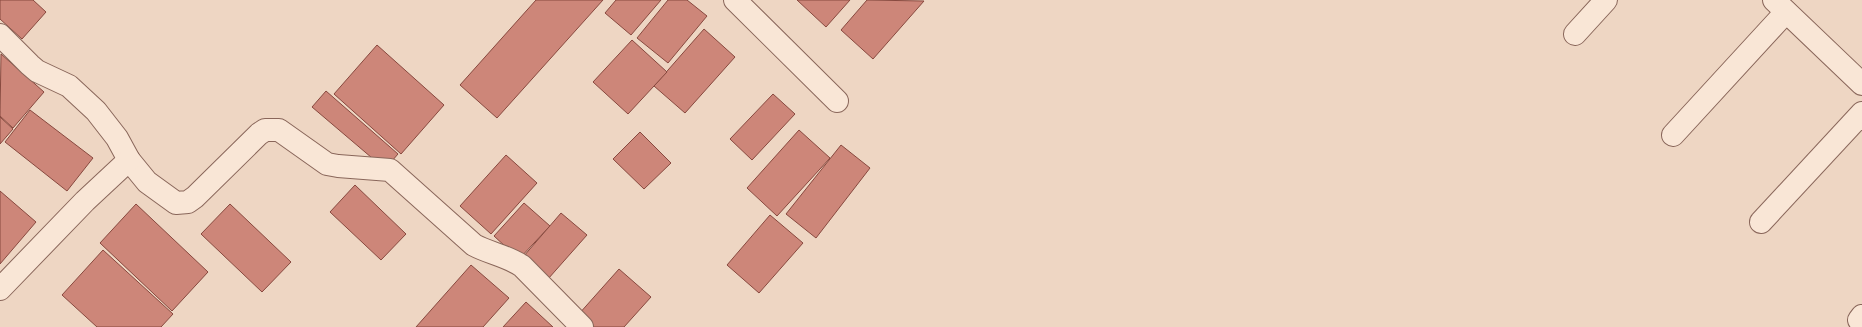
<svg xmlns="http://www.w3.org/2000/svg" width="1862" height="327" font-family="'Noto Serif',serif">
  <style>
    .building { fill: #cd8679; stroke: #88493f }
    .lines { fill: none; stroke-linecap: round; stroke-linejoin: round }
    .minor-casing { stroke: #89665a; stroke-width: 24 }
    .minor { stroke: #f9e6d6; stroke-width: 22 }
  </style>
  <rect width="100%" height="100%" fill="#eed6c3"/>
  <g class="building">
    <path d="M0 0H33L46 12 22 39 0 19Z"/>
    <path d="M536 0H603L497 118 460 85Z"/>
    <path d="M616 0H661L631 35 605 13Z"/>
    <path d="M668 0H687L707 16 668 63 637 38Z"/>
    <path d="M797 0H850L826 27Z"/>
    <path d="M867 0 924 1 873 59 841 30Z"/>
    <path d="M704 29 735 57 685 113 654 86Z"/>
    <path d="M632 40 667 72 628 114 593 82Z"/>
    <path d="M377 45 444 105 401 154 334 94Z"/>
    <path d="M1 54 44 92 13 128 0 116Z"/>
    <path d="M326 91 398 154 385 169 312 107Z"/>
    <path d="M773 94 795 114 752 160 730 139Z"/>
    <path d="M30 110 93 158 67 191 5 142Z"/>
    <path d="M0 117 13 129 0 144Z"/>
    <path d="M799 130 830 158 777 216 747 188Z"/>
    <path d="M640 132 671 163 644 189 613 159Z"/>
    <path d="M841 145 870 168 816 238 786 214Z"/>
    <path d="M506 155 537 183 491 234 460 206Z"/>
    <path d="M355 185 406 234 381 260 330 212Z"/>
    <path d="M0 191 36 222 0 264Z"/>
    <path d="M524 203 550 226 519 259 494 236Z"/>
    <path d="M136 204 208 272 172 311 100 243Z"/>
    <path d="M230 204 291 262 262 292 201 234Z"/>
    <path d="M561 213 587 235 548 279 523 257Z"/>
    <path d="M770 215 803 243 759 293 727 265Z"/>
    <path d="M103 250 173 314 161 327H97L62 295Z"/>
    <path d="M471 265 509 298 483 327H416Z"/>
    <path d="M619 269 651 297 624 327H592L578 315Z"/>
    <path d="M526 302 553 327H503Z"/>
  </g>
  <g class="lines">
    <g class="minor-casing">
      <g id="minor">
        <path d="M735 0 837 101"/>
        <path d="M1774 0 1862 84"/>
        <path d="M1575 34 1606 0"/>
        <path d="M0 35 30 65 37 71 69 86 96 111 117 138 129 160 147 182 176 203 188 202 195 197 259 134 265 130H279L327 164 338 166 390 170 474 245C489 253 507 256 522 266L582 327"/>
        <path d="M1673 135 1786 12"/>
        <path d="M1761 222 1862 113"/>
        <path d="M0 289 85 201 129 160"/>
        <path d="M1859 320 1862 316"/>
      </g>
    </g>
    <use href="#minor" class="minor"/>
  </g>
</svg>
